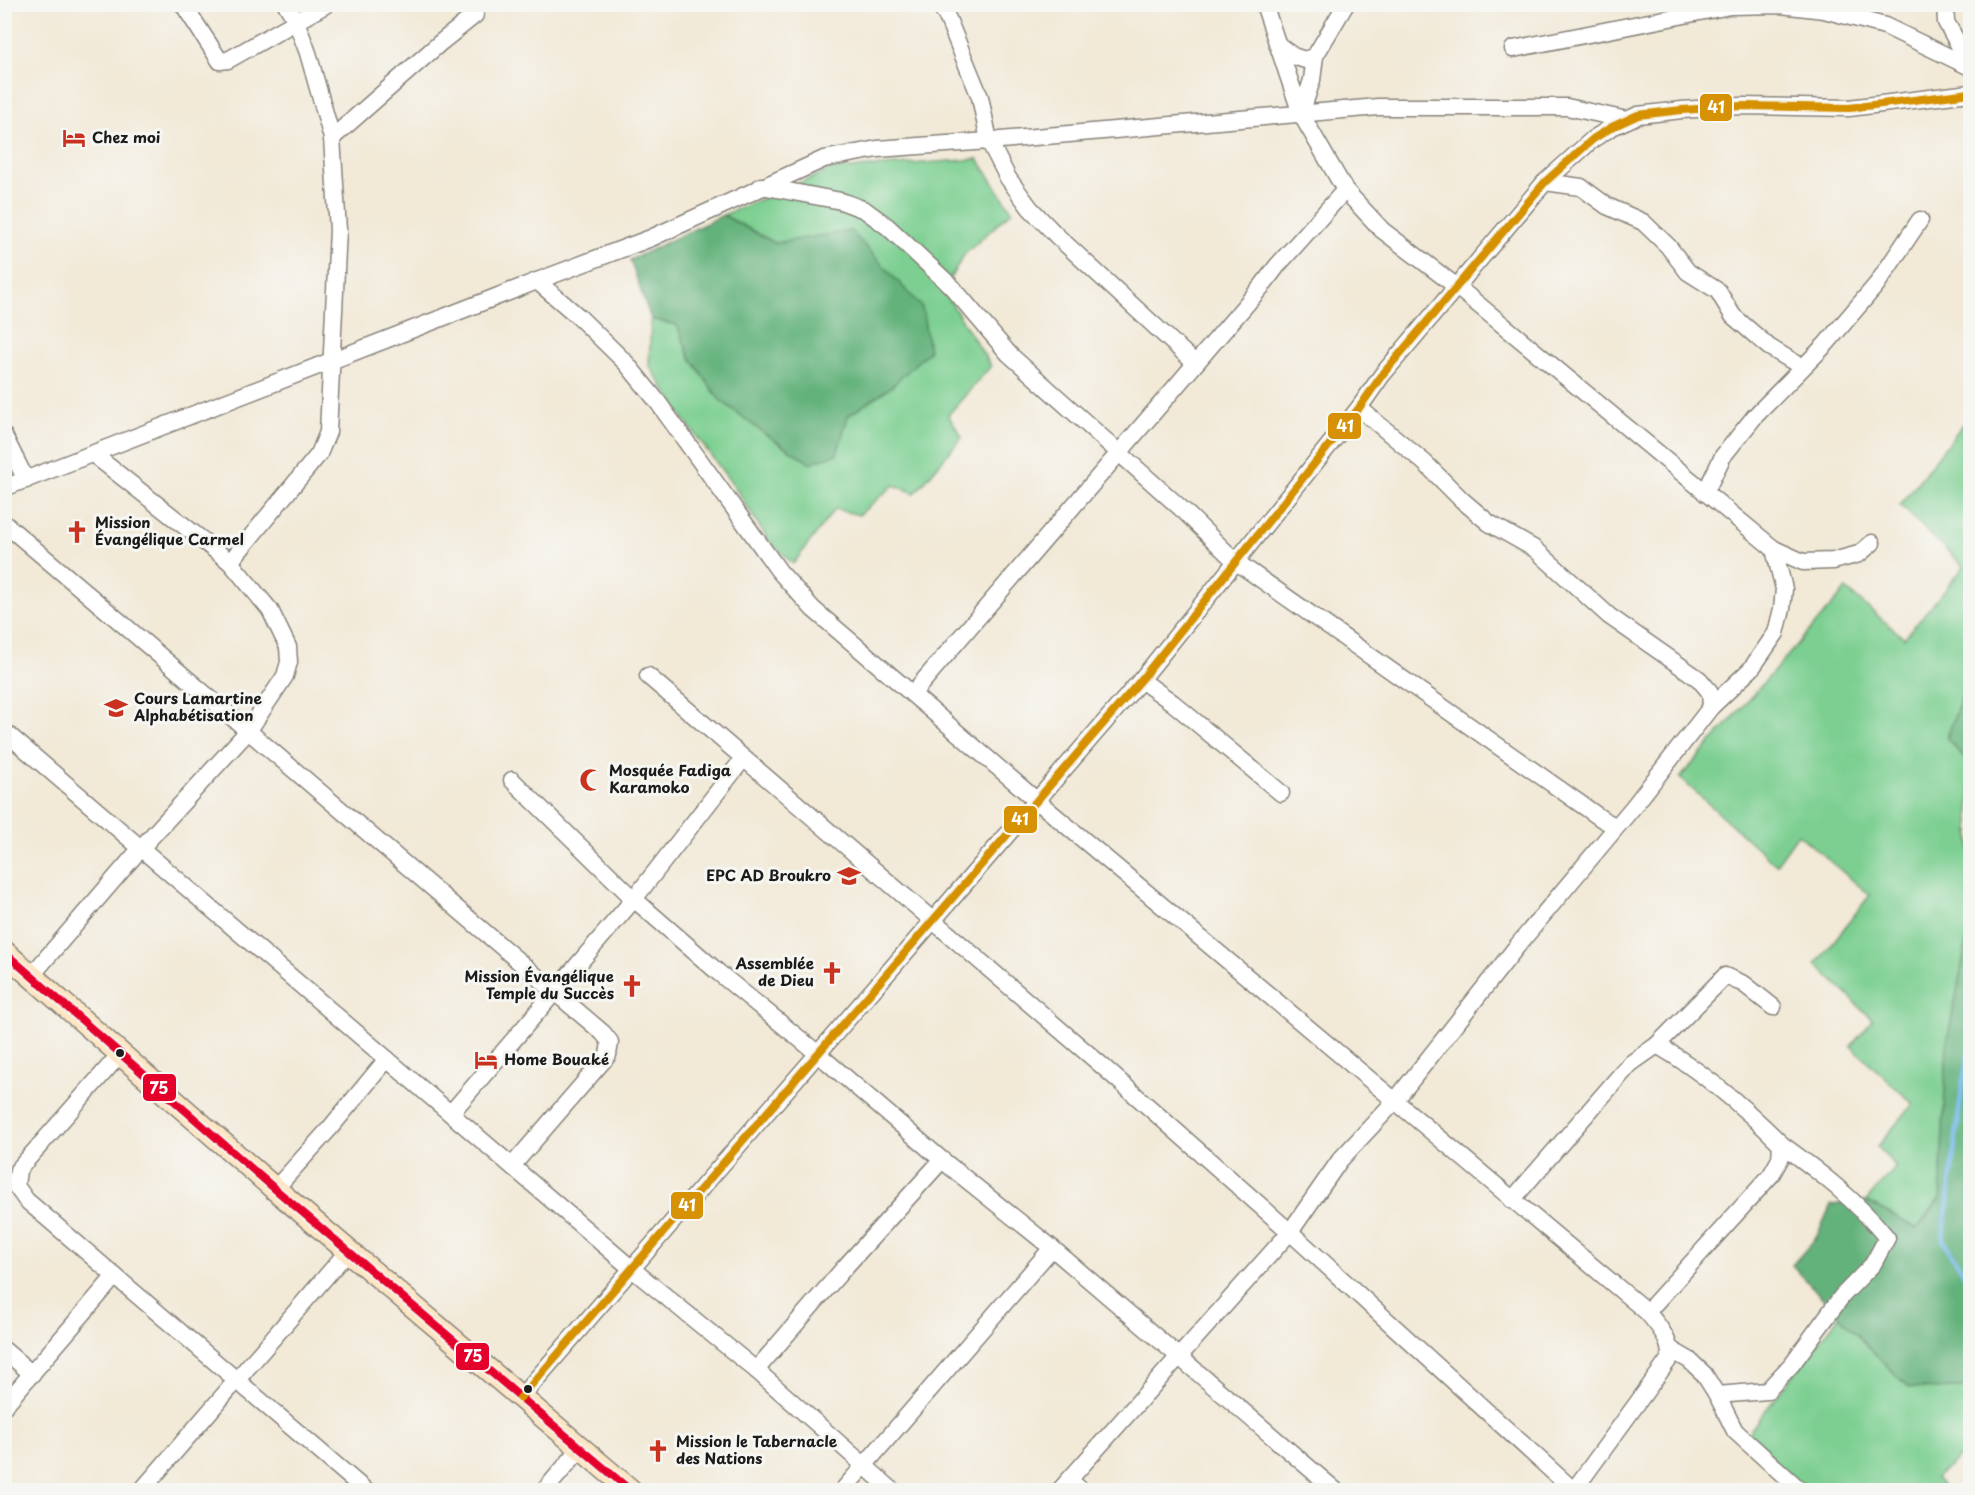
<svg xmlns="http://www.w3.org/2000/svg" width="1975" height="1495" font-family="'Playpen Sans',sans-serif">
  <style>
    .green { fill: #7bcf91; stroke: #4c7656; stroke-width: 1.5 }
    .forest { fill: #64b27b; stroke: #40674c; stroke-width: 1.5 }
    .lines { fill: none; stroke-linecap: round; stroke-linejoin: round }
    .stream { stroke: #7cbbf0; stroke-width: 4.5 }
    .street-casing { stroke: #87827a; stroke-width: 19 }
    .secondary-casing { stroke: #87827a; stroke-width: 25 }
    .street { stroke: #fff; stroke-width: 16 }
    .secondary { stroke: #fce6c4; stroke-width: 22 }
    .bus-1-casing { stroke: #f6f6f2; stroke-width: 12 }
    .bus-2-casing { stroke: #f6f6f2; stroke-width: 12 }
    .bus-1 { stroke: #e4002b; stroke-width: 8 }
    .bus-2 { stroke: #d69104; stroke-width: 8 }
    .bus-dot { fill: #1c1c1c; stroke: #f6f6f2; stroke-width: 2 }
    .labels { text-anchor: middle; stroke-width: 6; stroke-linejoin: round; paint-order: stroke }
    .poi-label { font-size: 15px; font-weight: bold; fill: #1c1c1c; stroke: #f6f6f2; text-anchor: start }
    .line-badge { stroke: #f6f6f2; stroke-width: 2 }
    .badge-label { font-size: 16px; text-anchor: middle; font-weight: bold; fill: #fff }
  </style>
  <rect width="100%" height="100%" fill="#f6f6f2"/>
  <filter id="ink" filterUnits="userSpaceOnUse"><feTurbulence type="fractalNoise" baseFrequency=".0167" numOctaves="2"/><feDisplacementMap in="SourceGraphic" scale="12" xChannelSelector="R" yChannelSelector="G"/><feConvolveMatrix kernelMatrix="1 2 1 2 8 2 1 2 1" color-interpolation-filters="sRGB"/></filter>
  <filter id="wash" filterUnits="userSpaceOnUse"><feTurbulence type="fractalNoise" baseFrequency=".008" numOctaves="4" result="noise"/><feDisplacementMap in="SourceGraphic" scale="24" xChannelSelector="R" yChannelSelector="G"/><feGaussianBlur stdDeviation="1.35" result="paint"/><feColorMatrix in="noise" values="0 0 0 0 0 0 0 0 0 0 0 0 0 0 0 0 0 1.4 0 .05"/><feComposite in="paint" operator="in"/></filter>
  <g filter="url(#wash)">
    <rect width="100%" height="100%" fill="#f2e9d7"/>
    <g class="green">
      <path d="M978 159 1012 211 964 255 943 290 991 366 948 415 962 437 915 493 894 485 859 515 835 509 793 564 768 540 738 492 683 418 649 365 651 319 677 325 690 357 719 399 765 434 810 463 848 416 892 386 851 231 775 243 723 215 830 170Z"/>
      <path d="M1970 415V688L1963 693 1947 738 1970 765V924L1947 1043 1940 1198 1917 1229 1866 1201 1896 1167 1877 1147 1913 1104 1851 1046 1873 1020 1816 964 1870 895 1798 834 1776 865 1680 778 1846 589 1904 638 1964 567 1900 505Z"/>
      <path d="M1840 1315 1869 1348 1937 1389 1970 1387V1449L1936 1478 1947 1490H1806L1745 1437Z"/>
    </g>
    <g class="forest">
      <path d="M723 215 775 243 851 231 922 307 929 351 892 386 848 416 837 454 810 463 765 434 719 399 690 357 677 325 651 319 630 260Z"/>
      <path d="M1970 688V765L1947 738 1963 693Z"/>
      <path d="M1970 924V1387L1937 1389 1908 1387 1869 1348 1792 1265 1816 1238 1831 1205 1866 1201 1917 1229 1940 1198 1947 1043Z"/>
    </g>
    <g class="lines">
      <path class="stream" d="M1970 1049 1963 1080 1943 1240 1970 1283"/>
    </g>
  </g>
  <g filter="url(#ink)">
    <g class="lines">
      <g class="street-casing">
        <g id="street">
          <path d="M183 4 220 61 228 60 327 4"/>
          <path d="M940 4 948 19 980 97 989 141 1008 178 1030 208 1057 236 1195 363"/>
          <path d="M1945 4 1946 22 1970 65"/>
          <path d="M1277 44 1293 56 1305 60 1315 56"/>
          <path d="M1513 49 1730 6 1781 5 1824 10 1885 26 1970 67"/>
          <path d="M1301 114 1312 80 1315 56 1346 4"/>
          <path d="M332 138 440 43 475 15"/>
          <path d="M1545 182 1581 187 1607 206 1643 222 1668 246 1688 272 1718 291 1733 316 1769 347 1802 367"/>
          <path d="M761 186 841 201 865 210 888 227 952 287 1009 354 1184 511 1235 561 1602 819 1615 826"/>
          <path d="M537 281 579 317 626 363 657 401 779 571 813 609 1036 800 1647 1312C1658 1325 1671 1340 1670 1358L1574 1490"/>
          <path d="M1359 408 1425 463 1462 500 1489 523 1535 549 1609 616 1699 679 1710 692 1711 707"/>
          <path d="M4 436 26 480"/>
          <path d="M4 488 537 281 651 238 824 159 877 149 989 141 1378 107H1567L1627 120"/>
          <path d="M1705 493 1723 456 1755 416 1826 344 1877 284 1920 220"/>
          <path d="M4 523 603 1033 610 1042 608 1055 512 1166"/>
          <path d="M1774 549 1803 562 1833 561 1859 554 1872 543"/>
          <path d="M230 562 319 454 328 432 338 230 332 138 308 53 296 21 286 4"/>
          <path d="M648 676 1100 1064 1290 1232 1573 1490"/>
          <path d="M1141 680 1173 703 1281 793"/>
          <path d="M913 693 1262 286 1277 266 1345 190"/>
          <path d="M4 731 632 1269 756 1370 892 1490"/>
          <path d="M512 780 634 899 719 973 817 1053 942 1160 1052 1248 1335 1490"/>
          <path d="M31 976 141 848 249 730 285 676 289 662 288 647 270 610 230 562 93 454"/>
          <path d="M1657 1045 1725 976 1744 984 1773 1007"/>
          <path d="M121 1053 18 1170 16 1186 26 1200 365 1490"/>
          <path d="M451 1113 634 899 743 759"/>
          <path d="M275 1189 331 1127 387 1059"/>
          <path d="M1512 1200 1630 1064 1657 1045C1702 1071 1744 1107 1781 1144L1780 1159 1771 1175 1647 1312"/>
          <path d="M1670 1349 1689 1360 1704 1374 1717 1395 1735 1431 1800 1490"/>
          <path d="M4 1350 32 1374"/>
          <path d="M756 1370 845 1267 942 1160"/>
          <path d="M1717 1395 1767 1391 1792 1364 1842 1296 1873 1264 1887 1238C1857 1201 1820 1172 1781 1144"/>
          <path d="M520 1398 1141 680 1359 408 1382 375 1545 182 1593 139 1612 127 1638 115 1682 110 1741 106 1849 108 1970 93"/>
          <path d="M4 1406 115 1276"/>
          <path d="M1069 1480 1081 1490"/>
          <path d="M142 1490 348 1251"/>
          <path d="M545 1490 580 1449"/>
          <path d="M843 1490 1052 1248"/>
          <path d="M1060 1490 1290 1232 1340 1160 1395 1101 1518 945 1634 806 1711 707 1751 669 1776 633 1782 609 1784 589 1774 549 1457 287 1382 230 1345 190 1301 114 1264 4"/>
        </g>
      </g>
      <g class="secondary-casing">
        <path id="secondary" d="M4 952 275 1189 630 1490"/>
      </g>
      <use href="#street" class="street"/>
      <use href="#secondary" class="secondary"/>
      <g class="bus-1-casing">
        <path id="bus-1" d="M4 952 275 1189 630 1490"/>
      </g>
      <g class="bus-2-casing">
        <path id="bus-2" d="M520 1398 1141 680 1359 408 1382 375 1545 182 1593 139 1612 127 1638 115 1682 110 1741 106 1849 108 1970 93"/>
      </g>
      <use href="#bus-1" class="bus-1"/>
      <use href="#bus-2" class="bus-2"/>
    </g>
  </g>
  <defs>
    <g id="hotel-bare" transform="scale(1.8)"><path d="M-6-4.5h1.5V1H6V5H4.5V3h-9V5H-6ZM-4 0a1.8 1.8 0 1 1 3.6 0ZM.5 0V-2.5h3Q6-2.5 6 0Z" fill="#c8321e" stroke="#f6f6f2" stroke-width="2.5" paint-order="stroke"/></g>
    <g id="church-bare" transform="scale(1.8)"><path d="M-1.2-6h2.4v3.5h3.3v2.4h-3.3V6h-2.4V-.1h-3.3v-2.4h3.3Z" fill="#c8321e" stroke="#f6f6f2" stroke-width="2.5" paint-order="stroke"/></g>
    <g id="university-bare" transform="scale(1.8)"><path d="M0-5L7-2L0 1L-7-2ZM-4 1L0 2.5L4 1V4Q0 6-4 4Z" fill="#c8321e" stroke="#f6f6f2" stroke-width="2.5" paint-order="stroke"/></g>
    <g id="mosque-bare" transform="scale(1.8)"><path d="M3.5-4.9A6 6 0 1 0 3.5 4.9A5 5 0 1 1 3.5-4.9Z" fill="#c8321e" stroke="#f6f6f2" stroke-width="2.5" paint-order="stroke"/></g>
    <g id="school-bare" transform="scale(1.8)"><path d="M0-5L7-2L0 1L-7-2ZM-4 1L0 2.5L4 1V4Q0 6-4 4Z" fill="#c8321e" stroke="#f6f6f2" stroke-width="2.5" paint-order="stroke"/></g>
  </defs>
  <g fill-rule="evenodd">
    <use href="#hotel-bare" x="74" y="138"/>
    <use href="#church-bare" x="77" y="532"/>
    <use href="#university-bare" x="116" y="708"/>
    <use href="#mosque-bare" x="591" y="780"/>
    <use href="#school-bare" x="849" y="876"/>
    <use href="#church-bare" x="832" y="973"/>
    <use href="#church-bare" x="632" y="986"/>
    <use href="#hotel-bare" x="486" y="1060"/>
    <use href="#church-bare" x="658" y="1451"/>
  </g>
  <g class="bus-dot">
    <circle cx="120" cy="1053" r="5"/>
    <circle cx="528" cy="1389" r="5"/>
  </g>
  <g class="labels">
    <g class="poi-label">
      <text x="92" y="143">Chez moi</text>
      <text x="95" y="528">Mission<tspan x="95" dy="17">Évangélique Carmel</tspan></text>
      <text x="134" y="704">Cours Lamartine<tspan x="134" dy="17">Alphabétisation</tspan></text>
      <text x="609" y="776">Mosquée Fadiga<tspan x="609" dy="17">Karamoko</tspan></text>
      <text x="831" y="881" text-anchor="end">EPC AD Broukro</text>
      <text x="814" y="969" text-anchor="end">Assemblée<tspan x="814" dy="17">de Dieu</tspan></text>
      <text x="614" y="982" text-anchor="end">Mission Évangélique<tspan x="614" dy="17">Temple du Succès</tspan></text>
      <text x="504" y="1065">Home Bouaké</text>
      <text x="676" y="1447">Mission le Tabernacle<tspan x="676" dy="17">des Nations</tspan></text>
    </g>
  </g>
  <g class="line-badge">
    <rect x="1699" y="93" width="34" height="29" rx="6" fill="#d69104"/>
    <rect x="1327" y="412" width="35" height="28" rx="6" fill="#d69104"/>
    <rect x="1003" y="805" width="35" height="29" rx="6" fill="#d69104"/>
    <rect x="142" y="1073" width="35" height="29" rx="6" fill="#e4002b"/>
    <rect x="670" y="1191" width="34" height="29" rx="6" fill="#d69104"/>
    <rect x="455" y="1342" width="35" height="29" rx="6" fill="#e4002b"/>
  </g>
  <g class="badge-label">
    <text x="1716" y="113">41</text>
    <text x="1345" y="432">41</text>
    <text x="1020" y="825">41</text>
    <text x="159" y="1094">75</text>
    <text x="687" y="1211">41</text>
    <text x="473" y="1362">75</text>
  </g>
  <rect width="1975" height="1495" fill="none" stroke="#f6f6f2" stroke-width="24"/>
</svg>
